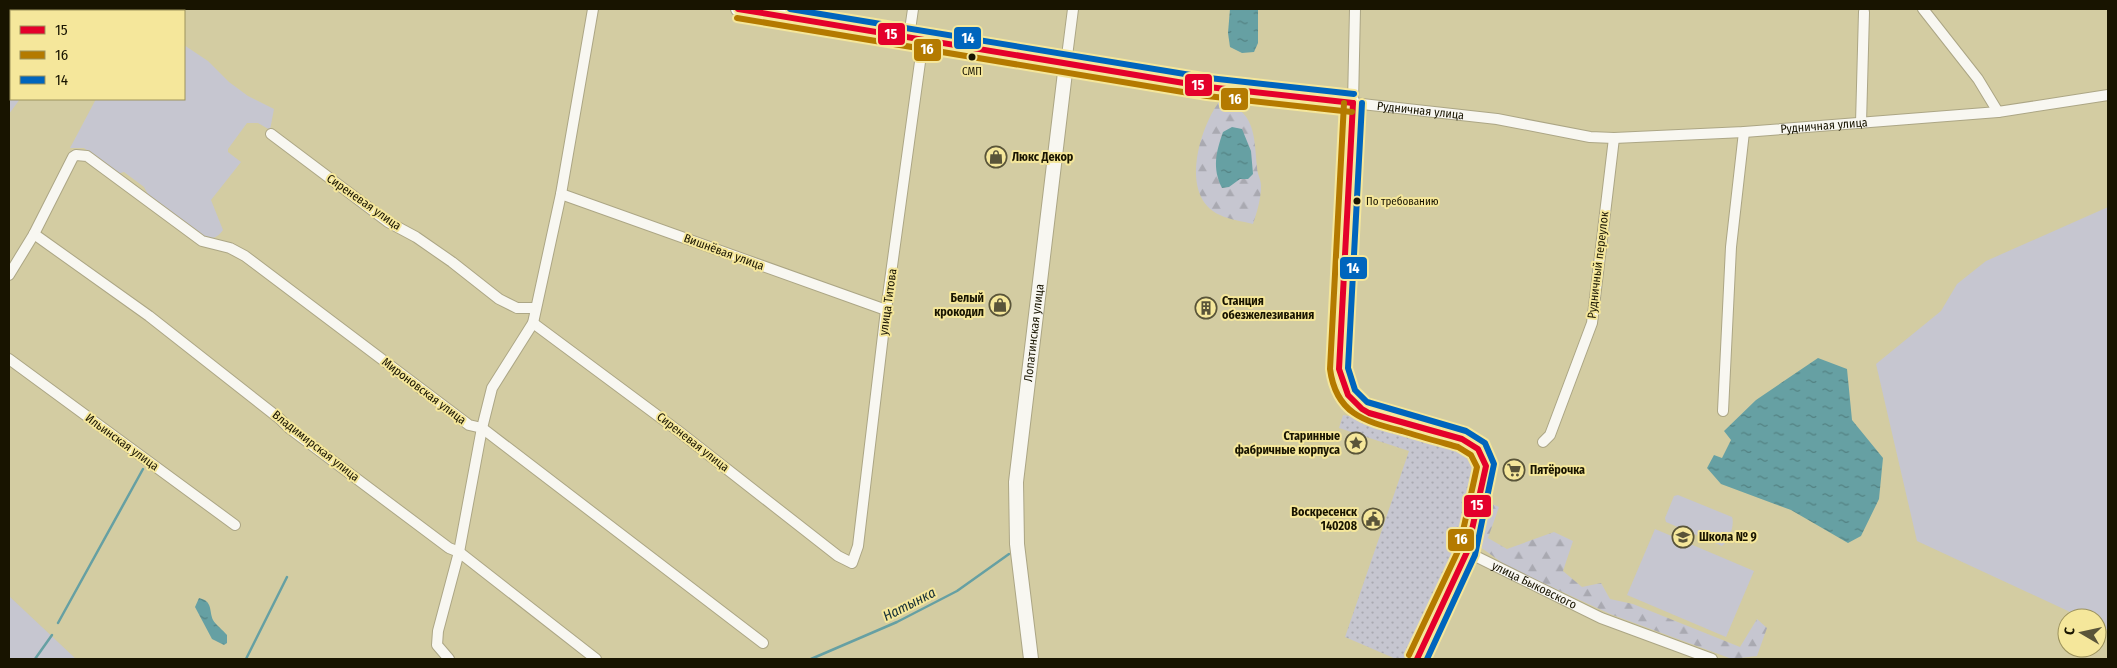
<svg xmlns="http://www.w3.org/2000/svg" width="2117" height="668" font-family="'Fira Sans Condensed',sans-serif">
  <style>
    .green { fill: #c6c6d0 }
    .forest { fill: url(#forest-firs) }
    .park { fill: url(#park-dots) }
    .water { fill: url(#water-ripples) }
    .lines { fill: none; stroke-linecap: round; stroke-linejoin: round }
    .stream { stroke: #66a0a3; stroke-width: 2.5 }
    .street-casing { stroke: #aca685; stroke-width: 12 }
    .secondary-casing { stroke: #aca685; stroke-width: 16 }
    .street { stroke: #f8f7f1; stroke-width: 10 }
    .secondary { stroke: #f8f7f1; stroke-width: 14 }
    .bus-1-casing { stroke: #f5e79b; stroke-width: 10 }
    .bus-2-casing { stroke: #f5e79b; stroke-width: 10 }
    .bus-3-casing { stroke: #f5e79b; stroke-width: 10 }
    .bus-1 { stroke: #e4002b; stroke-width: 6 }
    .bus-2 { stroke: #b47a00; stroke-width: 6 }
    .bus-3 { stroke: #0065bd; stroke-width: 6 }
    .bus-dot { fill: #181400; stroke: #f5e79b; stroke-width: 2 }
    .labels { text-anchor: middle; stroke-width: 4; stroke-linejoin: round; paint-order: stroke }
    .bus-label { font-size: 11px; fill: #181400; stroke: #f5e79b }
    .street-label { font-size: 12px; fill: #181400; stroke: #f5e79b }
    .poi-label { font-size: 12px; font-weight: bold; fill: #181400; stroke: #f5e79b; text-anchor: start }
    .water-label { font-size: 14px; font-style: italic; fill: #142e36; stroke: #f5e79b }
    .line-badge { stroke: #f5e79b; stroke-width: 2 }
    .badge-label { font-size: 14px; text-anchor: middle; font-weight: bold; fill: #fff }
  </style>
  <defs>
    <pattern id="forest-firs" width="22" height="20" patternUnits="userSpaceOnUse" patternTransform="scale(1.25)"><rect width="22" height="20" fill="#c6c6d0"/><path d="M5 1l3.5 6h-7zM16 11l3.5 6h-7z" fill="#a9a9b1"/></pattern>
    <pattern id="park-dots" width="8" height="8" patternUnits="userSpaceOnUse" patternTransform="scale(1.25)"><rect width="8" height="8" fill="#c6c6d0"/><path d="M2 2h.1M6 6h.1" fill="none" stroke="#a9a9b1" stroke-width="1.8" stroke-linecap="round"/></pattern>
    <pattern id="water-ripples" width="26" height="14" patternUnits="userSpaceOnUse" patternTransform="scale(1.25)"><rect width="26" height="14" fill="#66a0a3"/><path d="M2 4q2-2 4 0t4 0M15 11q2-2 4 0t4 0" fill="none" stroke="#538182"/></pattern>
  </defs>
  <rect width="100%" height="100%" fill="#d3cca2"/>
  <g class="green">
    <path d="M66 9H173V11H64Z"/>
    <path d="M184 45 208 61 229 82 248 96 274 109 270 130 258 123H247L228 149V152L241 162 211 200 223 230C218 237 214 239 205 238L151 200 144 187 124 172 117 174 84 148H70L96 99H184Z"/>
    <path d="M11 85V99H20L9 114V88Z"/>
    <path d="M2108 207V630L2097 624V618H2083L1917 541 1876 364 1941 311 1957 284 1986 261Z"/>
    <path d="M1678 495 1732 517C1735 525 1729 541 1722 546L1666 522 1665 518 1674 496Z"/>
    <path d="M1655 529 1754 571 1726 637 1627 595Z"/>
    <path d="M9 596 76 659H9Z"/>
  </g>
  <g class="forest">
    <path d="M1219 102C1256 108 1254 137 1257 167 1257 174 1261 179 1261 186 1261 199 1257 212 1253 224 1242 221 1230 220 1220 215 1179 197 1199 129 1219 102Z"/>
    <path d="M1485 501 1499 507 1488 538 1507 549 1554 532 1573 541 1563 571 1582 587 1601 583 1610 599 1633 604 1740 647 1757 619 1767 628 1757 656 1732 659 1610 614 1508 567 1476 544Z"/>
  </g>
  <path class="park" d="M1343 415 1406 426 1469 445 1478 465 1463 541 1411 659H1396L1345 637 1409 451 1339 428Z"/>
  <g class="water">
    <path d="M1230 9H1258V43L1254 52 1242 53 1230 47 1228 33Z"/>
    <path d="M1232 127 1242 129 1251 151 1253 174 1248 179H1240L1229 187 1222 188C1212 168 1216 152 1223 132Z"/>
    <path d="M1818 358 1847 369 1852 420 1883 458 1879 499 1861 536 1848 543 1791 510 1721 484 1707 468 1714 455 1722 458 1731 440 1724 431 1756 400Z"/>
    <path d="M199 598C213 601 209 611 213 620 216 625 223 630 227 635V643L224 645 212 639 195 607Z"/>
  </g>
  <g class="lines">
    <g class="stream">
      <path d="M58 623 143 469"/>
      <path d="M35 659 52 635"/>
      <path d="M246 659 287 577"/>
      <path d="M811 659 897 622 957 591 1009 554"/>
    </g>
    <g class="street-casing">
      <g id="street">
        <path id="s1" d="M1355 9 1353 103 1497 119 1590 137 1614 138 1744 132 1998 112 2108 95"/>
        <path d="M1923 9 1978 79 1998 112"/>
        <path d="M51 11 53 9"/>
        <path d="M909 37 913 9"/>
        <path d="M1066 64 1073 9"/>
        <path d="M9 69 11 66"/>
        <path d="M1861 123 1864 12"/>
        <path d="M271 134 388 222 416 237 452 262 499 299 517 308H535"/>
        <path d="M561 194 886 310"/>
        <path d="M34 234 149 316 280 419 289 428 449 548 459 552 596 659"/>
        <path d="M9 275 34 234 73 157 76 155 87 156 202 241 230 248 245 256 469 425 482 428 763 643"/>
        <path d="M533 323 677 430 838 556 852 563 858 546 886 310 923 40"/>
        <path d="M9 359 235 525"/>
        <path d="M1723 411 1731 247 1744 132"/>
        <path d="M1543 442 1550 435 1592 323 1614 138"/>
        <path id="s2" d="M1467 552 1601 618 1712 659"/>
        <path d="M449 659 437 645 438 631 459 552 482 428 492 388 533 323 561 194 593 9"/>
      </g>
    </g>
    <g class="secondary-casing">
      <g id="secondary">
        <path d="M738 9 1208 87 1353 103 1339 369C1342 390 1350 403 1369 413L1462 439 1478 449 1486 466 1467 552 1417 659"/>
        <path id="s3" d="M1031 659 1017 544 1016 482 1066 64"/>
      </g>
    </g>
    <use href="#street" class="street"/>
    <use href="#secondary" class="secondary"/>
    <g class="bus-1-casing">
      <g id="bus-1">
        <path d="M738 9 1208 87 1353 103"/>
        <path d="M1353 103 1339 369 1348 395 1362 409 1369 413 1462 439 1478 449 1486 466 1467 552 1417 659"/>
      </g>
    </g>
    <g class="bus-2-casing">
      <g id="bus-2">
        <path d="M737 18 1207 96 1352 112"/>
        <path d="M1344 103 1330 369C1336 414 1364 421 1402 431 1421 437 1440 442 1458 447L1471 455 1477 467 1459 549 1409 655"/>
      </g>
    </g>
    <g class="bus-3-casing">
      <g id="bus-3">
        <path d="M790 9 1209 78 1354 94"/>
        <path d="M1362 103 1348 368 1355 390 1367 402 1466 431 1485 443 1494 464 1475 555 1427 659"/>
      </g>
    </g>
    <use href="#bus-1" class="bus-1"/>
    <use href="#bus-2" class="bus-2"/>
    <use href="#bus-3" class="bus-3"/>
  </g>
  <defs>
    <g id="shop-ring" transform="scale(1.125)"><circle r="9.5" fill="#f5e79b" stroke="#595439" stroke-width="1.5"/><path d="M-5-2.5h2.3a2.7 3.5 0 0 1 5.4 0H5L5.5 6h-11ZM-1.5-2.5h3a1.5 2.3 0 0 0-3 0Z" fill="#595439"/></g>
    <g id="building-ring" transform="scale(1.125)"><circle r="9.5" fill="#f5e79b" stroke="#595439" stroke-width="1.5"/><path d="M-4-6H4V6H1V3H-1V6H-4ZM-2.5-4.3h1.7v1.8h-1.7ZM.8-4.3h1.7v1.8H.8ZM-2.5-1h1.7V.8h-1.7ZM.8-1h1.7V.8H.8Z" fill="#595439"/></g>
    <g id="sight-ring" transform="scale(1.125)"><circle r="9.5" fill="#f5e79b" stroke="#595439" stroke-width="1.5"/><path d="M0-6L1.8-2.2L6-1.7L2.9 1.2L3.7 5.4L0 3.3L-3.7 5.4L-2.9 1.2L-6-1.7L-1.8-2.2Z" fill="#595439"/></g>
    <g id="supermarket-ring" transform="scale(1.125)"><circle r="9.5" fill="#f5e79b" stroke="#595439" stroke-width="1.5"/><path d="M-6-5.5h2.5l.6 2H6L4.5 2H-2.5L-4.4-4H-6ZM-1.5 3.2a1.3 1.3 0 1 0 .1 0ZM3 3.2a1.3 1.3 0 1 0 .1 0Z" fill="#595439"/></g>
    <g id="civic-ring" transform="scale(1.125)"><circle r="9.5" fill="#f5e79b" stroke="#595439" stroke-width="1.5"/><path d="M-.6-6.5H3V-4.5H.6V-3L4-1V1h2V6H-6V1h2V-1L-.6-3ZM-1.2 2.5V6h2.4V2.5Z" fill="#595439"/></g>
    <g id="school-ring" transform="scale(1.125)"><circle r="9.5" fill="#f5e79b" stroke="#595439" stroke-width="1.5"/><path d="M0-5L7-2L0 1L-7-2ZM-4 1L0 2.5L4 1V4Q0 6-4 4Z" fill="#595439"/></g>
  </defs>
  <g fill-rule="evenodd">
    <use href="#shop-ring" x="996" y="157"/>
    <use href="#shop-ring" x="1000" y="305"/>
    <use href="#building-ring" x="1206" y="308"/>
    <use href="#sight-ring" x="1356" y="443"/>
    <use href="#supermarket-ring" x="1514" y="470"/>
    <use href="#civic-ring" x="1373" y="519"/>
    <use href="#school-ring" x="1683" y="537"/>
  </g>
  <g class="bus-dot">
    <circle cx="972" cy="57" r="4.5"/>
    <circle cx="1357" cy="201" r="4.5"/>
  </g>
  <g class="labels">
    <g class="bus-label">
      <text x="972" y="75">СМП</text>
      <text x="1366" y="205" text-anchor="start">По требованию</text>
    </g>
    <g class="street-label">
      <text dy="4" stroke="none"><textPath href="#s1" startOffset="162">Рудничная улица</textPath></text>
      <text dy="4" stroke="none"><textPath href="#s1" startOffset="568">Рудничная улица</textPath></text>
      <text transform="translate(364 202) rotate(35)" y="4">Сиреневая улица</text>
      <text transform="translate(724 252) rotate(20)" y="4">Вишнёвая улица</text>
      <text transform="translate(1598 265) rotate(-83)" y="4">Рудничный переулок</text>
      <text transform="translate(888 302) rotate(-82)" y="4">улица Титова</text>
      <text dy="4" stroke="none"><textPath href="#s3" startOffset="328">Лопатинская улица</textPath></text>
      <text transform="translate(424 391) rotate(37)" y="4">Мироновская улица</text>
      <text transform="translate(122 442) rotate(36)" y="4">Ильинская улица</text>
      <text transform="translate(693 442) rotate(38)" y="4">Сиреневая улица</text>
      <text transform="translate(316 446) rotate(38)" y="4">Владимирская улица</text>
      <text dy="4" stroke="none"><textPath href="#s2" startOffset="75">улица Быковского</textPath></text>
    </g>
    <g class="poi-label">
      <text x="1012" y="161">Люкс Декор</text>
      <text x="984" y="302" text-anchor="end">Белый<tspan x="984" dy="14">крокодил</tspan></text>
      <text x="1222" y="305">Станция<tspan x="1222" dy="14">обезжелезивания</tspan></text>
      <text x="1340" y="440" text-anchor="end">Старинные<tspan x="1340" dy="14">фабричные корпуса</tspan></text>
      <text x="1530" y="474">Пятёрочка</text>
      <text x="1357" y="516" text-anchor="end">Воскресенск<tspan x="1357" dy="14">140208</tspan></text>
      <text x="1699" y="541">Школа № 9</text>
    </g>
    <g class="water-label">
      <text transform="translate(909 604) rotate(-27)" y="5">Натынка</text>
    </g>
  </g>
  <g class="line-badge">
    <rect x="877" y="22" width="29" height="24" rx="5" fill="#e4002b"/>
    <rect x="953" y="26" width="29" height="24" rx="5" fill="#0065bd"/>
    <rect x="913" y="38" width="29" height="24" rx="5" fill="#b47a00"/>
    <rect x="1184" y="73" width="29" height="24" rx="5" fill="#e4002b"/>
    <rect x="1220" y="87" width="29" height="24" rx="5" fill="#b47a00"/>
    <rect x="1339" y="256" width="29" height="24" rx="5" fill="#0065bd"/>
    <rect x="1463" y="494" width="29" height="24" rx="5" fill="#e4002b"/>
    <rect x="1447" y="528" width="28" height="24" rx="5" fill="#b47a00"/>
  </g>
  <g class="badge-label">
    <text x="891" y="39">15</text>
    <text x="968" y="43">14</text>
    <text x="927" y="54">16</text>
    <text x="1198" y="90">15</text>
    <text x="1235" y="104">16</text>
    <text x="1353" y="273">14</text>
    <text x="1477" y="510">15</text>
    <text x="1461" y="544">16</text>
  </g>
  <rect width="2117" height="668" fill="none" stroke="#181400" stroke-width="20"/>
  <rect x="10" y="10" width="175" height="90" fill="#f5e79b" stroke="#9d935d"/>
  <rect x="20" y="26" width="25" height="8" fill="#e4002b" stroke="#9d935d"/>
  <text x="55" y="35" font-size="15" fill="#181400">15</text>
  <rect x="20" y="51" width="25" height="8" fill="#b47a00" stroke="#9d935d"/>
  <text x="55" y="60" font-size="15" fill="#181400">16</text>
  <rect x="20" y="76" width="25" height="8" fill="#0065bd" stroke="#9d935d"/>
  <text x="55" y="85" font-size="15" fill="#181400">14</text>
  <g transform="translate(2082 633) rotate(279)"><circle r="24" fill="#f5e79b" stroke="#9d935d"/>
  <path d="M0-4L9 19L0 12L-9 19Z" fill="#595439"/>
  <text y="-8" font-size="14" font-weight="bold" text-anchor="middle" fill="#181400">С</text>
  </g>
</svg>
